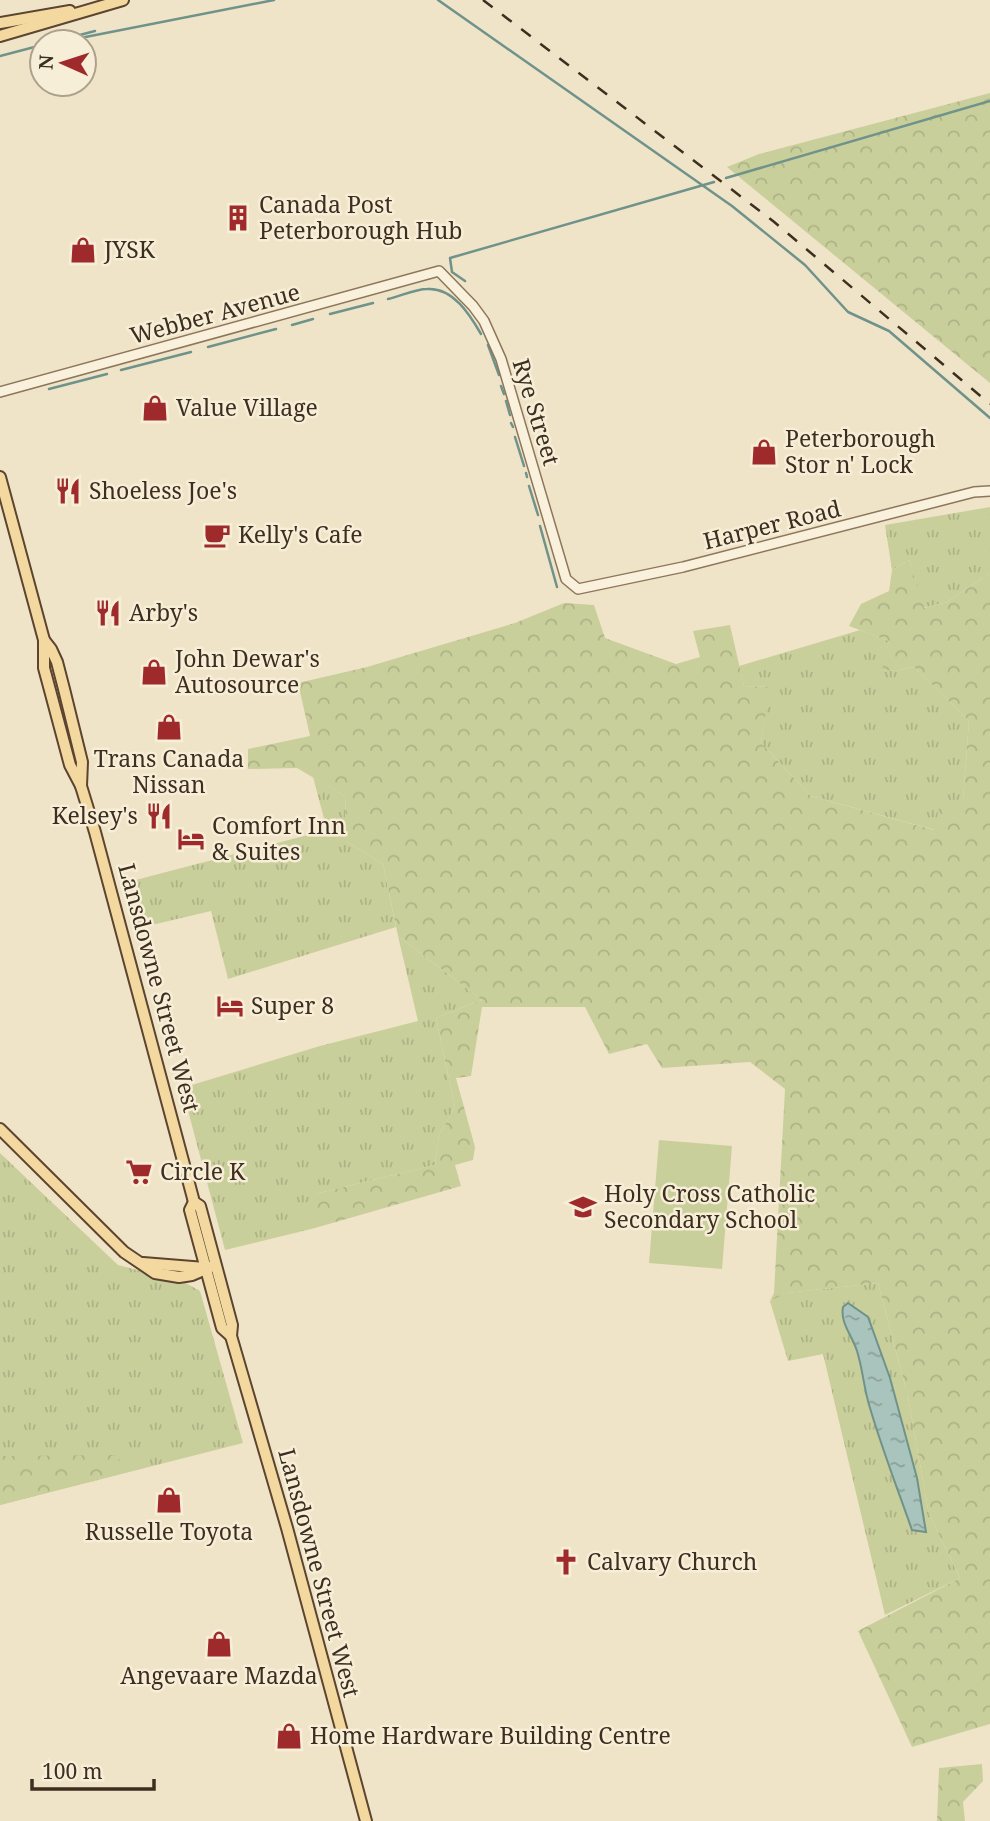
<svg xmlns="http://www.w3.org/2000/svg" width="990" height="1821" font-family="'Noto Serif',serif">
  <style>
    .grass { fill: url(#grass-tufts) }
    .forest { fill: url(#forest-crowns) }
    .pitch { fill: #c9cf9b }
    .water { fill: url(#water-ripples); stroke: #6f938a; stroke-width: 2 }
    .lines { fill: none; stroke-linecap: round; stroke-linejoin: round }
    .stream { stroke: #6f938a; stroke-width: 2.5 }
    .minor-casing { stroke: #8d765c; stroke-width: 12 }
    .major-casing { stroke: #5b4430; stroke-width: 14 }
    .minor { stroke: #faf1dc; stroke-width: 9 }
    .major { stroke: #f3d9a0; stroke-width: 10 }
    .rail { stroke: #3d2e20; stroke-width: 2.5; stroke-dasharray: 12 12; stroke-linecap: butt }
    .labels { text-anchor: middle; stroke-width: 5; stroke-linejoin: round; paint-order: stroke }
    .poi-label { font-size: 23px; fill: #3d2e20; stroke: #f7eed8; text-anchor: start }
    .street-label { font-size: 23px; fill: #3d2e20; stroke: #f7eed8 }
  </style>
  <defs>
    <pattern id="grass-tufts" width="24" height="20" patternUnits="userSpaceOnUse" patternTransform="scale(1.75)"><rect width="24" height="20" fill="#c9cf9b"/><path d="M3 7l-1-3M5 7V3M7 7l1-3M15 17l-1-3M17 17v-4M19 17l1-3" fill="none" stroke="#aeb285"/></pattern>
    <pattern id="forest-crowns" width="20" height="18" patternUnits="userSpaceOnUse" patternTransform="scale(1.75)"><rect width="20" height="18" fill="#c9cf9b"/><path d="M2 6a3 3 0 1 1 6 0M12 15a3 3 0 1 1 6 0" fill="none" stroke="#aeb285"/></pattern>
    <pattern id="water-ripples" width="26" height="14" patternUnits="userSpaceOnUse" patternTransform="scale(1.75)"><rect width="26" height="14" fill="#a9c4bc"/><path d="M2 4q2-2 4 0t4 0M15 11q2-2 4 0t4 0" fill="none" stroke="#8ba098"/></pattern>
  </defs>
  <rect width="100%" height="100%" fill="#f0e4c8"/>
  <g class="grass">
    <path d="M990 507V573L947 602 923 608 909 560 892 570 885 525Z"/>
    <path d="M860 630 889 641 883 670 895 671 914 667 969 721 963 800 935 830 811 796 761 743 769 687 744 686 739 666Z"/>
    <path d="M313 777 346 797 344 840 383 864 396 927 228 979 211 911 139 928 128 882 327 830Z"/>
    <path d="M398 936 482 1000 436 1018 455 1107 439 1135 435 1165 315 1194V1228L225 1250 182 1088 320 1046 418 1021Z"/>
    <path d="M0 1153 118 1265 184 1282 200 1291 243 1443 0 1505Z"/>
    <path d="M878 1283 908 1397 929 1514 960 1578 885 1615 823 1354 788 1361 770 1301 786 1293Z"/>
  </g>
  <g class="forest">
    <path d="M990 93V383L727 167 759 154Z"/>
    <path d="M909 560 924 608 947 602 990 573V1724L912 1747 858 1631 960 1578 929 1514 908 1397 878 1283 787 1293 770 1301 774 1293 785 1089 750 1062 662 1068 647 1044 609 1054 585 1007H482L471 1076 456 1078 475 1147 473 1160 455 1165 461 1186 315 1228V1194L435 1165 439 1135 455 1107 436 1018 482 1000 398 936 383 864 344 840 346 797 297 768 248 769V749L310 736 298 683 367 667 515 623 564 603 594 605 605 638 676 664 700 657 693 631 730 625 744 686 770 687 761 743 811 796 934 830 940 804 963 800 969 721 914 667 895 671 882 670 889 641 849 626 861 604 889 591 892 570Z"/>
    <path d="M115 1455 127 1472 0 1505V1456Z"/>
    <path d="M982 1764 983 1781 963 1802 965 1821H937L939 1768Z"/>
  </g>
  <path class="pitch" d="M659 1140 732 1146 722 1269 649 1263Z"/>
  <path class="water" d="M848 1303 868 1317 890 1378 917 1478 926 1532 912 1530C898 1490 882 1449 870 1408 864 1390 863 1370 857 1351 852 1335 840 1323 843 1307Z"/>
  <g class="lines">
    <g class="stream">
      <path d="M438 0 732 206 805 265 848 312 889 331 990 418"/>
      <path d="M53 42 95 31 53 42"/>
      <path d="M60 42 274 0"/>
      <path d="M0 56 42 45"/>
      <path d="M726 178 990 101"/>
      <path d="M465 281 452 272 450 258 714 182"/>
      <path d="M388 299C401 296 415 289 427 289 453 287 470 315 481 334"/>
      <path d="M330 314 373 303"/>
      <path d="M292 325 313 319"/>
      <path d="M488 345 499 375"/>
      <path d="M208 347 276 329"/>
      <path d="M121 370 191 352"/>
      <path d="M501 386 504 394"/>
      <path d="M49 389 107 374"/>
      <path d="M506 401 510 415"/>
      <path d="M511 423 513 427"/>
      <path d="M515 437 524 466"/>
      <path d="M526 473 527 477"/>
      <path d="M529 486 538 515"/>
      <path d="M540 526 557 587"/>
    </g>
    <g class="minor-casing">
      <path id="minor" d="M0 392 439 271 473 306 484 321 501 359 566 579 578 589 683 567 974 492 990 491"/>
    </g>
    <g class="major-casing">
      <g id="major">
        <path d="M0 23 70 11"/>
        <path d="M0 36 123 0"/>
        <path d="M0 477 44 640V668L51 694 70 765 81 786 95 832 194 1202 200 1206 232 1325 231 1336 287 1528 366 1821"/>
        <path d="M44 640 51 649 57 662 64 689 82 762 81 786"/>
        <path d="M0 1129 124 1252 155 1273 179 1277 192 1275 215 1265"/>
        <path d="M194 1202 190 1210 222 1328 231 1336"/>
        <path d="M143 1263 205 1268"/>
      </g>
    </g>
    <use href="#minor" class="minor"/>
    <use href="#major" class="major"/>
    <path class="rail" d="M483 0 773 221 990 404"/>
  </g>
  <defs>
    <g id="building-bare" transform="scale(2.1)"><path d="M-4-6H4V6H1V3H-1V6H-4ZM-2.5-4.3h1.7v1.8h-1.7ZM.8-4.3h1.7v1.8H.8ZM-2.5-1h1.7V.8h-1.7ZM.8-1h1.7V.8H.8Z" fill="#9e2a2b" stroke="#f7eed8" stroke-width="2.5" paint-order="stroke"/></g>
    <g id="shop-bare" transform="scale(2.1)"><path d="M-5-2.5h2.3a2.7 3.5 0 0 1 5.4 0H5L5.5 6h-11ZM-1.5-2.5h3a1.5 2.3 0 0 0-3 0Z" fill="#9e2a2b" stroke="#f7eed8" stroke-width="2.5" paint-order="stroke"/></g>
    <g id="restaurant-bare" transform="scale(2.1)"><path d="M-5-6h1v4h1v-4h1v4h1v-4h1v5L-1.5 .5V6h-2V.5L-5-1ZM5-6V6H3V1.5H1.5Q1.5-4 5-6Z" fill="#9e2a2b" stroke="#f7eed8" stroke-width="2.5" paint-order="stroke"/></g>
    <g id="cafe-bare" transform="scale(2.1)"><path d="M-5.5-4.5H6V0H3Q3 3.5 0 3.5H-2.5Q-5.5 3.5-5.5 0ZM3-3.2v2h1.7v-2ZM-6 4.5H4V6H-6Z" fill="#9e2a2b" stroke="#f7eed8" stroke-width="2.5" paint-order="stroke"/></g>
    <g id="hotel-bare" transform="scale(2.1)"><path d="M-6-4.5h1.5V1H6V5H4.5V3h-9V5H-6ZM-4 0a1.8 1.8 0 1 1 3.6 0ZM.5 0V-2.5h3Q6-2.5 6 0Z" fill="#9e2a2b" stroke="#f7eed8" stroke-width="2.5" paint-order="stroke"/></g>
    <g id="supermarket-bare" transform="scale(2.1)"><path d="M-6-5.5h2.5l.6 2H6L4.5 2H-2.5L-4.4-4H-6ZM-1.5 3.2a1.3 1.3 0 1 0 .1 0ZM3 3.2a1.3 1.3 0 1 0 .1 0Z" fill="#9e2a2b" stroke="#f7eed8" stroke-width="2.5" paint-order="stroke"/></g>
    <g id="school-bare" transform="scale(2.1)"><path d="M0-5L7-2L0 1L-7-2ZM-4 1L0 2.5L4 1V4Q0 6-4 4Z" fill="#9e2a2b" stroke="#f7eed8" stroke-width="2.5" paint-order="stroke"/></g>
    <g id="church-bare" transform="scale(2.1)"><path d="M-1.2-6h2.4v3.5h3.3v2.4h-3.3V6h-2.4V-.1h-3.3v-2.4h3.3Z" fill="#9e2a2b" stroke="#f7eed8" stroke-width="2.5" paint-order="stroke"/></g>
  </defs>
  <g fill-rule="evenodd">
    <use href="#building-bare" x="238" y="218"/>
    <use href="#shop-bare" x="83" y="250"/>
    <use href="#shop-bare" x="155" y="408"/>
    <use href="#shop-bare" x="764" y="452"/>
    <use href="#restaurant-bare" x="68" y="491"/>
    <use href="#cafe-bare" x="217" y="535"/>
    <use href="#restaurant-bare" x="108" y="613"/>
    <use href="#shop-bare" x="154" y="672"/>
    <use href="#shop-bare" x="169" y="727"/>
    <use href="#restaurant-bare" x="159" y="816"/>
    <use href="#hotel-bare" x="191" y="839"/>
    <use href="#hotel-bare" x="230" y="1006"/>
    <use href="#supermarket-bare" x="139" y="1172"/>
    <use href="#school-bare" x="583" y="1207"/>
    <use href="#shop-bare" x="169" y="1500"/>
    <use href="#church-bare" x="566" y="1562"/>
    <use href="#shop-bare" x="219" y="1644"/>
    <use href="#shop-bare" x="289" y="1736"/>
  </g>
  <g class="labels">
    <g class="poi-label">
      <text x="259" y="213">Canada Post<tspan x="259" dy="26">Peterborough Hub</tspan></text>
      <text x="104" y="258">JYSK</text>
      <text x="176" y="416">Value Village</text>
      <text x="785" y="447">Peterborough<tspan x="785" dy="26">Stor n' Lock</tspan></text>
      <text x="89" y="499">Shoeless Joe's</text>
      <text x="238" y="543">Kelly's Cafe</text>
      <text x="129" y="621">Arby's</text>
      <text x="175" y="667">John Dewar's<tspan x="175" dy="26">Autosource</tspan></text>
      <text x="169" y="767" text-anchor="middle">Trans Canada<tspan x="169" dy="26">Nissan</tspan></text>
      <text x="138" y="824" text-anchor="end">Kelsey's</text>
      <text x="212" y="834">Comfort Inn<tspan x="212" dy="26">&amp; Suites</tspan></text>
      <text x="251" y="1014">Super 8</text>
      <text x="160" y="1180">Circle K</text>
      <text x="604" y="1202">Holy Cross Catholic<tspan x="604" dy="26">Secondary School</tspan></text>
      <text x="169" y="1540" text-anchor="middle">Russelle Toyota</text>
      <text x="587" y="1570">Calvary Church</text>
      <text x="219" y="1684" text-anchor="middle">Angevaare Mazda</text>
      <text x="310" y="1744">Home Hardware Building Centre</text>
    </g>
    <g class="street-label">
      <text transform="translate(215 314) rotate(-15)" y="8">Webber Avenue</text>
      <text transform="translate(536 412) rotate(73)" y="8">Rye Street</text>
      <text transform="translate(772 525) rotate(-14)" y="8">Harper Road</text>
      <text transform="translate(159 988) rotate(75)" y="8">Lansdowne Street West</text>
      <text transform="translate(319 1573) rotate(75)" y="8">Lansdowne Street West</text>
    </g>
  </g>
  <g transform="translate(63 63) rotate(273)"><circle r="33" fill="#f7eed8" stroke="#ada18e" stroke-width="2"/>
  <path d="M0-5L12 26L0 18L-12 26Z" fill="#9e2a2b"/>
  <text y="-10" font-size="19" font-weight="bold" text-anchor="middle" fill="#3d2e20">N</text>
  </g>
  <path d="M32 1779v10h122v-10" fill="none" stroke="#3d2e20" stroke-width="3.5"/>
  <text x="42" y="1779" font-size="21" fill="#3d2e20" stroke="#f7eed8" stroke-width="5" paint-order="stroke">100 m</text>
</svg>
